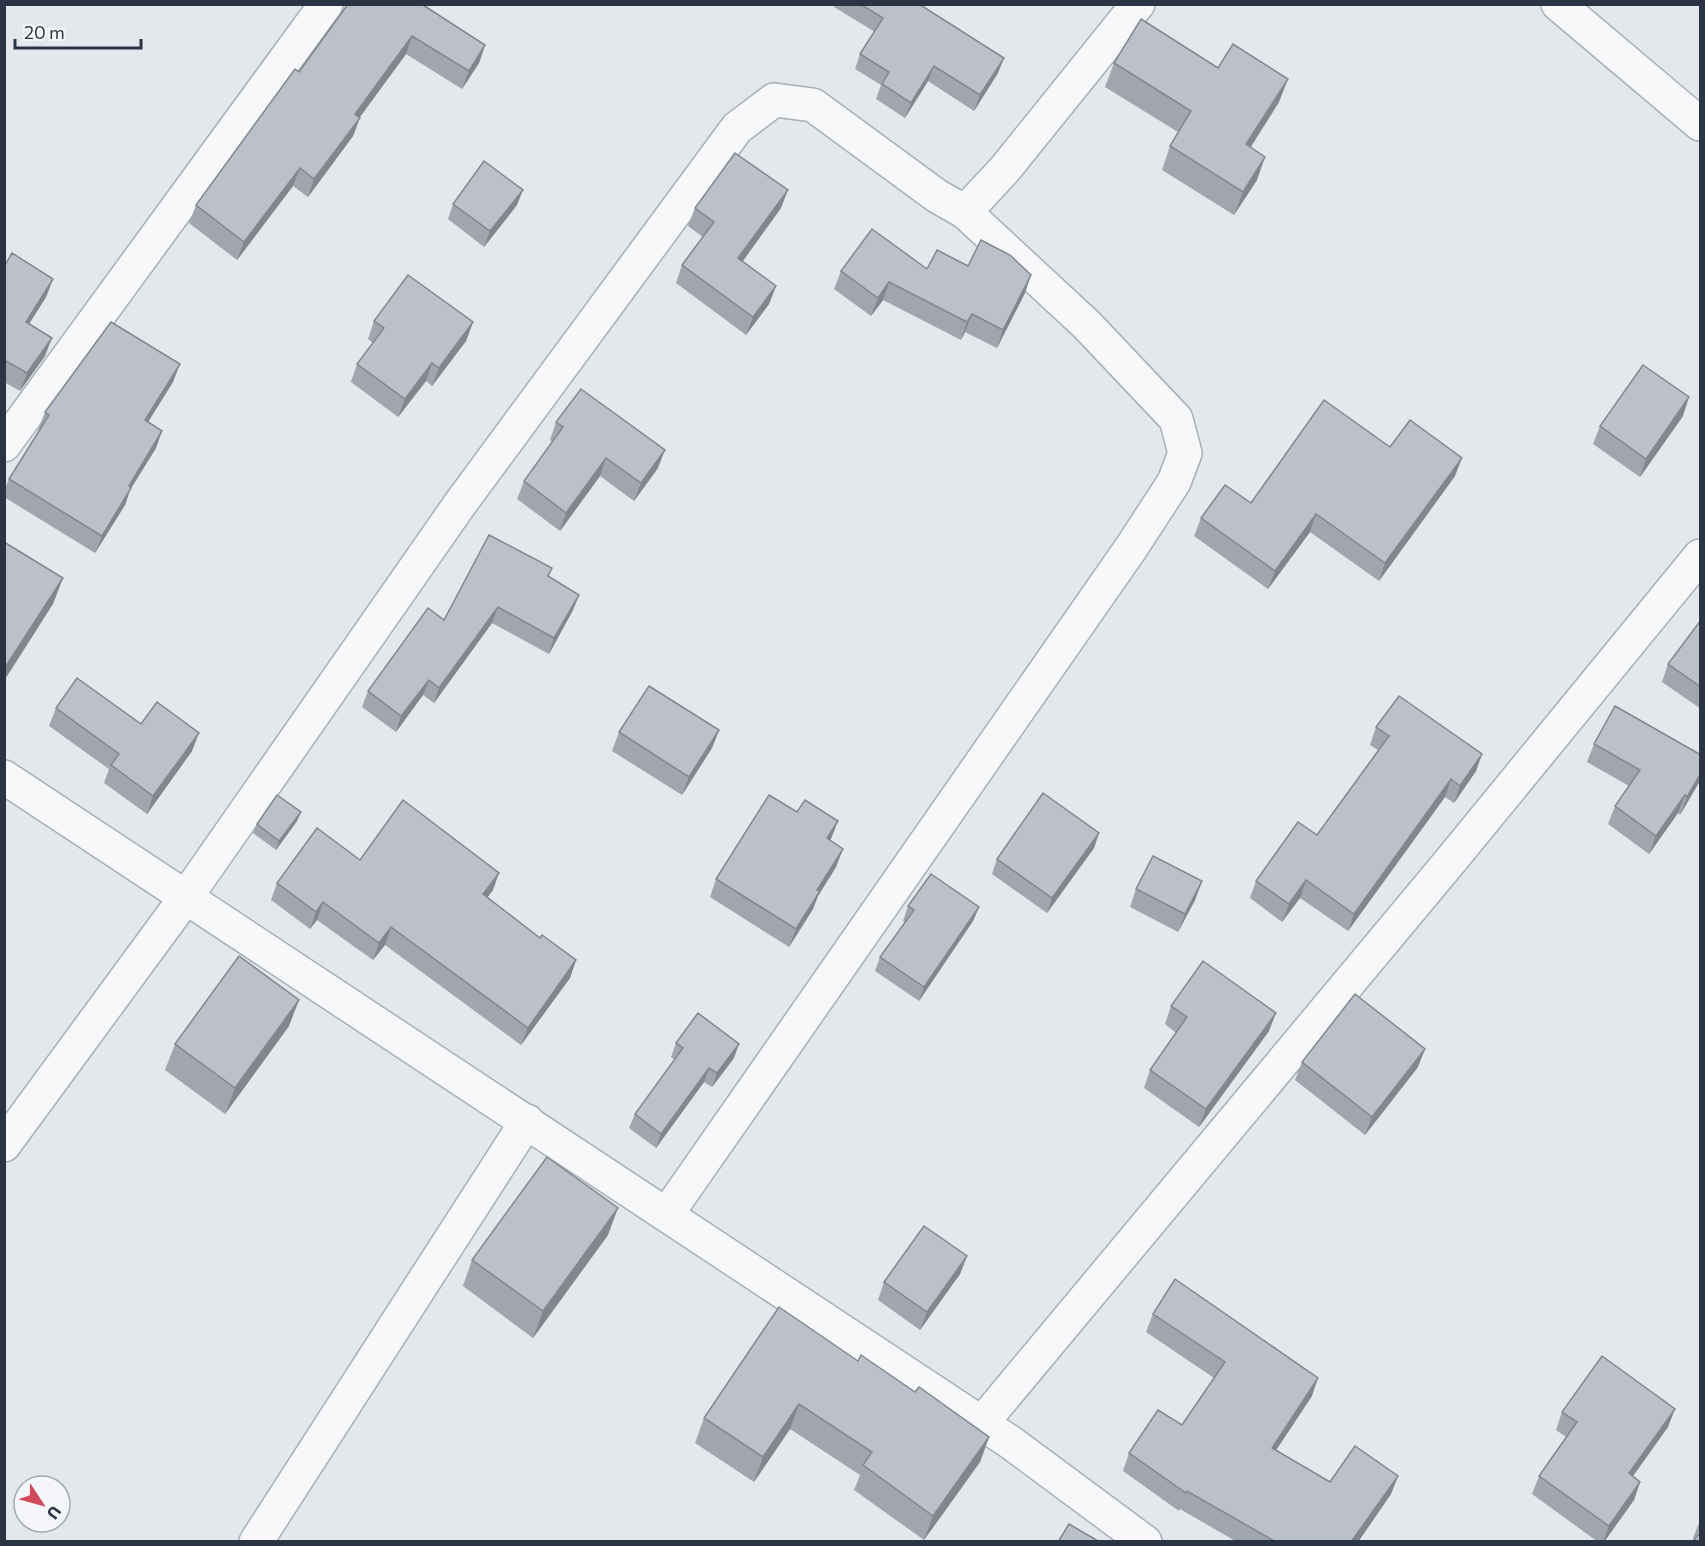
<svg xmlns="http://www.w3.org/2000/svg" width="1705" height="1546" font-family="Commissioner,sans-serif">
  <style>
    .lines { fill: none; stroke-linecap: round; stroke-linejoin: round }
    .minor-casing { stroke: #a9aeb7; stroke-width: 36 }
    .minor { stroke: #f7f8fa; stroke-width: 33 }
    .wall { fill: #a1a5ae }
    .shaded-wall { fill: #83868d }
    .building { fill: #bbc0ca; stroke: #83868d; stroke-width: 1.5 }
  </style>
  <rect width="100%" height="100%" fill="#e4e7ec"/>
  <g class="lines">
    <g class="minor-casing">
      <g id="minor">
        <path d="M1558 4 1700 124"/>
        <path d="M4 445 326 4"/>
        <path d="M4 777 1010 1442 1145 1542"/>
        <path d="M4 1145 186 897 460 504 737 128 774 100 813 105 937 196 965 212 1005 169 1138 4"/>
        <path d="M667 1214 1131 548 1174 482 1185 453 1176 419 1087 325 965 212"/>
        <path d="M981 1424 1452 859 1700 556"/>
        <path d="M256 1542 527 1121"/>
      </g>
    </g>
    <use href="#minor" class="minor"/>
  </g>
  <g class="wall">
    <path d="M835 4H919L998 73 974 111 928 81 905 118 876 99 881 85 855 69 860 54 875 32 834 7Z"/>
    <path d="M427 8 485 45 479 63 462 89 406 54 359 118 353 136 308 197 293 186 237 260 189 223 196 205 299 72Z"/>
    <path d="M1114 63 1218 68 1279 102 1251 147 1257 180 1234 215 1162 170 1170 146 1178 132 1105 87Z"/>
    <path d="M453 204 517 205 484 247 448 219Z"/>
    <path d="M695 208H781L743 261 776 286 769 304 746 335 676 283 682 265 703 237 688 226Z"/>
    <path d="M968 266 1025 293 997 348 965 332 961 340 883 300 871 316 834 289 841 271 927 269Z"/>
    <path d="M4 267 53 279 46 297 29 324 45 356 20 391 4 382Z"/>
    <path d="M374 321 473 322 466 341 432 386 426 381 398 417 351 382 357 364 373 343 368 339Z"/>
    <path d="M173 382 148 422 156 448 130 490 125 505 95 553 4 497V491L9 479 39 430H38L45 412Z"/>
    <path d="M1683 416 1640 477 1593 444 1600 426Z"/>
    <path d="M556 422 658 468 634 501 600 476 560 531 517 499 524 481 553 442 550 440Z"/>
    <path d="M1390 447 1455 476 1379 581 1310 532 1268 589 1194 536 1201 518 1251 503Z"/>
    <path d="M549 577 579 595 573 610 549 654 492 623 434 703 423 695 396 732 362 707 368 691 444 620Z"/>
    <path d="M1701 620V709L1662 682 1668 664Z"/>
    <path d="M56 708 141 724 192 751 147 814 104 783 109 769 49 726Z"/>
    <path d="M1376 727 1482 754 1476 771 1454 803 1445 797 1348 931 1300 898 1282 922 1250 898 1256 881 1317 835 1378 750 1370 745Z"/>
    <path d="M719 730 712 748 682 795 612 751 619 732Z"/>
    <path d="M1594 744 1701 755V779L1680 815 1678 813 1649 854 1608 824 1615 806 1629 786 1587 762Z"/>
    <path d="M301 812 297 821 276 850 253 833 257 824Z"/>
    <path d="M1099 833 1094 848 1047 913 992 874 997 859Z"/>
    <path d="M830 841 836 867 818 896 813 909 789 947 710 897 716 879Z"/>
    <path d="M360 860 493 890 487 897 540 938 576 960 570 978 521 1045 385 945 373 960 317 920 310 929 271 900 277 883Z"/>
    <path d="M1202 881 1195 900 1178 932 1130 907 1136 889Z"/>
    <path d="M908 906 979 907 973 921 919 1001 875 971 880 957 905 922 903 921Z"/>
    <path d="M1171 1006 1269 1031 1199 1127 1144 1088 1150 1070 1176 1033 1165 1024Z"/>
    <path d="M289 1026 225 1114 165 1070 175 1044Z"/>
    <path d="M676 1043 734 1058 712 1087 704 1082 656 1148 629 1128 635 1114 675 1060 671 1057Z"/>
    <path d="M1302 1062 1418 1067 1365 1135 1295 1080Z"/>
    <path d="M608 1235 533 1338 463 1286 472 1260Z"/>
    <path d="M967 1256 960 1274 920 1330 878 1300 884 1282Z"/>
    <path d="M1153 1314 1312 1396 1275 1451 1330 1482 1398 1476 1391 1494 1358 1542H1237L1180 1509 1179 1511 1123 1471 1129 1453 1182 1425 1214 1378 1146 1332Z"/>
    <path d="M858 1361 915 1392 989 1437 980 1462 924 1540 854 1490 860 1475 790 1429 754 1482 695 1443 704 1418Z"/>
    <path d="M1562 1412 1668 1427 1633 1476 1640 1482 1634 1500 1604 1542H1598L1532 1494 1539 1476 1566 1437 1556 1430Z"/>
    <path d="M1701 1518V1542L1693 1538Z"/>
  </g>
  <g class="shaded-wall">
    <path d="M412 36 406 54 349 132 355 114Z"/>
    <path d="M485 45 479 63 462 89 469 71Z"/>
    <path d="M1004 58 998 73 974 111 980 95Z"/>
    <path d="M934 66 928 81 905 118 911 103Z"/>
    <path d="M1288 79 1279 102 1237 168 1246 144Z"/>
    <path d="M360 118 353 136 308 197 314 179Z"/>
    <path d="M1265 157 1257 180 1234 215 1243 192Z"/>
    <path d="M300 168 293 186 237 260 244 242Z"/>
    <path d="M523 190 517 205 484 247 490 231Z"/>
    <path d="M788 190 781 208 732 276 738 258Z"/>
    <path d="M1031 275 1025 293 997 348 1003 330Z"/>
    <path d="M53 279 46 297 19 340 26 322Z"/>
    <path d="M889 282 883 300 871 316 878 298Z"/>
    <path d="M776 286 769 304 746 335 753 317Z"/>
    <path d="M972 314 965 332 961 340 967 322Z"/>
    <path d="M473 322 466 341 432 386 439 368Z"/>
    <path d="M52 338 45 356 20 391 27 373Z"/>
    <path d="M432 363 426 381 398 417 405 399Z"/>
    <path d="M180 364 173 382 138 438 145 420Z"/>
    <path d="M1689 397 1683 416 1640 477 1646 459Z"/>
    <path d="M162 431 156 448 130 490 125 505 95 553 102 536 129 486Z"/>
    <path d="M665 450 658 468 634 501 641 483Z"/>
    <path d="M606 458 600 476 560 531 566 513Z"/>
    <path d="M1462 458 1455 476 1379 581 1385 563Z"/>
    <path d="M1316 514 1310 532 1268 589 1275 571Z"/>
    <path d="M63 578 53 604 4 681V669Z"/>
    <path d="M579 595 573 610 549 654 554 638Z"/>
    <path d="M498 607 492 623 434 703 439 688Z"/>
    <path d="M429 680 423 695 396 732 401 716Z"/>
    <path d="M719 730 712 748 682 795 689 777Z"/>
    <path d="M199 733 192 751 147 814 153 796Z"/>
    <path d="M1482 754 1476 771 1454 803 1460 786Z"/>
    <path d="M1701 773V779L1680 815 1687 797Z"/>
    <path d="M1451 779 1445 797 1348 931 1354 914Z"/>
    <path d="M1685 795 1678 813 1649 854 1656 836Z"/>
    <path d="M301 812 297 821 276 850 279 841Z"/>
    <path d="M838 821 831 839 820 856 827 838Z"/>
    <path d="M1099 833 1094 848 1047 913 1052 898Z"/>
    <path d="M843 849 836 867 818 896 813 909 789 947 796 929 817 890Z"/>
    <path d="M499 873 493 890 477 911 483 894Z"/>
    <path d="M1306 880 1300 898 1282 922 1289 904Z"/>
    <path d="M1202 881 1195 900 1178 932 1185 914Z"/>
    <path d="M323 902 317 920 310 929 316 912Z"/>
    <path d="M979 907 973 921 919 1001 924 987Z"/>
    <path d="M391 927 385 945 373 960 379 943Z"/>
    <path d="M576 960 570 978 521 1045 528 1028Z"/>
    <path d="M299 1000 289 1026 225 1114 235 1088Z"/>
    <path d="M1276 1013 1269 1031 1199 1127 1206 1109Z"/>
    <path d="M739 1044 734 1058 712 1087 717 1073Z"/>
    <path d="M1425 1049 1418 1067 1365 1135 1372 1117Z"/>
    <path d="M709 1068 704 1082 656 1148 661 1134Z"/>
    <path d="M618 1208 608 1235 533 1338 543 1311Z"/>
    <path d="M967 1256 960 1274 920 1330 927 1312Z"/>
    <path d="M1318 1378 1312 1396 1265 1467 1272 1448Z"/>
    <path d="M799 1404 790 1429 754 1482 763 1457Z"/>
    <path d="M1675 1409 1668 1427 1622 1491 1629 1473Z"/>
    <path d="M989 1437 980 1462 924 1540 933 1516Z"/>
    <path d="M1398 1476 1391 1494 1358 1542H1351Z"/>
    <path d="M1640 1482 1634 1500 1604 1542H1603L1609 1526Z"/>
  </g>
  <g class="building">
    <path d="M348 4H423V5L485 45 469 71 412 36 355 114 360 118 314 179 300 168 244 242 196 205 295 69 299 72Z"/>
    <path d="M860 4H919L1004 58 980 95 934 66 911 103 882 84 889 72 860 54 883 18Z"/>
    <path d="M1141 19 1218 68 1233 44 1288 79 1246 144 1265 157 1243 192 1170 146 1191 111 1114 63Z"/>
    <path d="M735 153 788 190 738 258 776 286 753 317 682 265 714 222 695 208Z"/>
    <path d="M484 161 523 190 490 231 453 204Z"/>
    <path d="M872 229 927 269 937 250 968 266 981 240 1010 255 1031 275 1003 330 972 314 967 322 889 282 878 298 841 271Z"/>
    <path d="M12 253 53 279 26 322 52 338 27 373 4 360V267Z"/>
    <path d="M408 275 473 322 439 368 432 363 405 399 357 364 384 328 374 321Z"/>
    <path d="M111 322 180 364 145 420 162 431 129 486 131 488 102 536 9 479 49 415 45 412Z"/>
    <path d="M1643 365 1689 397 1646 459 1600 426Z"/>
    <path d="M581 389 665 450 641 483 606 458 566 513 524 481 563 427 556 422Z"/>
    <path d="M1324 400 1390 447 1410 420 1462 458 1385 563 1316 514 1275 571 1201 518 1225 485 1251 503Z"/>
    <path d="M489 535 552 568 548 576 579 595 554 638 498 607 439 688 429 680 401 716 368 691 428 608 444 620Z"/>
    <path d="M4 542 63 578 4 669Z"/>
    <path d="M1701 620V687L1668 664Z"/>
    <path d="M77 678 141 724 157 702 199 733 153 796 111 765 119 754 56 708Z"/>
    <path d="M649 686 719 730 689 777 619 732Z"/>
    <path d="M1399 696 1482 754 1460 786 1451 779 1354 914 1306 880 1289 904 1256 881 1298 822 1317 835 1389 736 1376 727Z"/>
    <path d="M1615 706 1701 755V773L1687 797 1685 795 1656 836 1615 806 1640 770 1594 744Z"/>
    <path d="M1043 793 1099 833 1052 898 997 859Z"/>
    <path d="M277 795 301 812 279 841 257 824Z"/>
    <path d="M769 795 797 812 805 800 838 821 827 838 843 849 817 890 820 891 796 929 716 879Z"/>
    <path d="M403 800 499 873 483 894 540 938 542 935 576 960 528 1028 391 927 379 943 323 902 316 912 277 883 317 828 360 860Z"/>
    <path d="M1153 856 1202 881 1185 914 1136 889Z"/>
    <path d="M931 874 979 907 924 987 880 957 914 910 908 906Z"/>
    <path d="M239 956 299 1000 235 1088 175 1044Z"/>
    <path d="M1203 961 1276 1013 1206 1109 1150 1070 1187 1017 1171 1006Z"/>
    <path d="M1355 994 1425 1049 1372 1117 1302 1062Z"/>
    <path d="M698 1013 739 1044 717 1073 709 1068 661 1134 635 1114 683 1048 676 1043Z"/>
    <path d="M547 1157 618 1208 543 1311 472 1260Z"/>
    <path d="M924 1226 967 1256 927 1312 884 1282Z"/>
    <path d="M1175 1279 1318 1378 1272 1448 1330 1482 1355 1446 1398 1476 1351 1542H1276L1187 1491 1186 1493 1129 1453 1158 1410 1182 1425 1225 1362 1153 1314Z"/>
    <path d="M779 1307 858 1361 861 1355 915 1392 919 1387 989 1437 933 1516 863 1465 872 1452 799 1404 763 1457 704 1418Z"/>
    <path d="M1602 1356 1675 1409 1629 1473 1640 1482 1609 1526 1539 1476 1577 1422 1562 1412Z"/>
    <path d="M1069 1524 1098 1541V1542H1058Z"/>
    <path d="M1701 1532V1542H1692Z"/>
  </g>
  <rect width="1705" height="1546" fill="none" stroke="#2b3445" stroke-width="12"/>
  <g transform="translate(42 1504) rotate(126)"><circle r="28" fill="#f4f6f9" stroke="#a4a8b1" stroke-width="1.5"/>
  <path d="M0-4.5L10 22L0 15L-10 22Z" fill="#d1495b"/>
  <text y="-9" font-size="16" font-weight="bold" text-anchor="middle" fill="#2b3445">U</text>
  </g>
  <path d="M15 39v9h126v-9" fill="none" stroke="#2b3445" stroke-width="3"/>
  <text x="24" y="39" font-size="18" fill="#2b3445" stroke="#f4f6f9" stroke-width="4.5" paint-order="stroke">20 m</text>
</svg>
